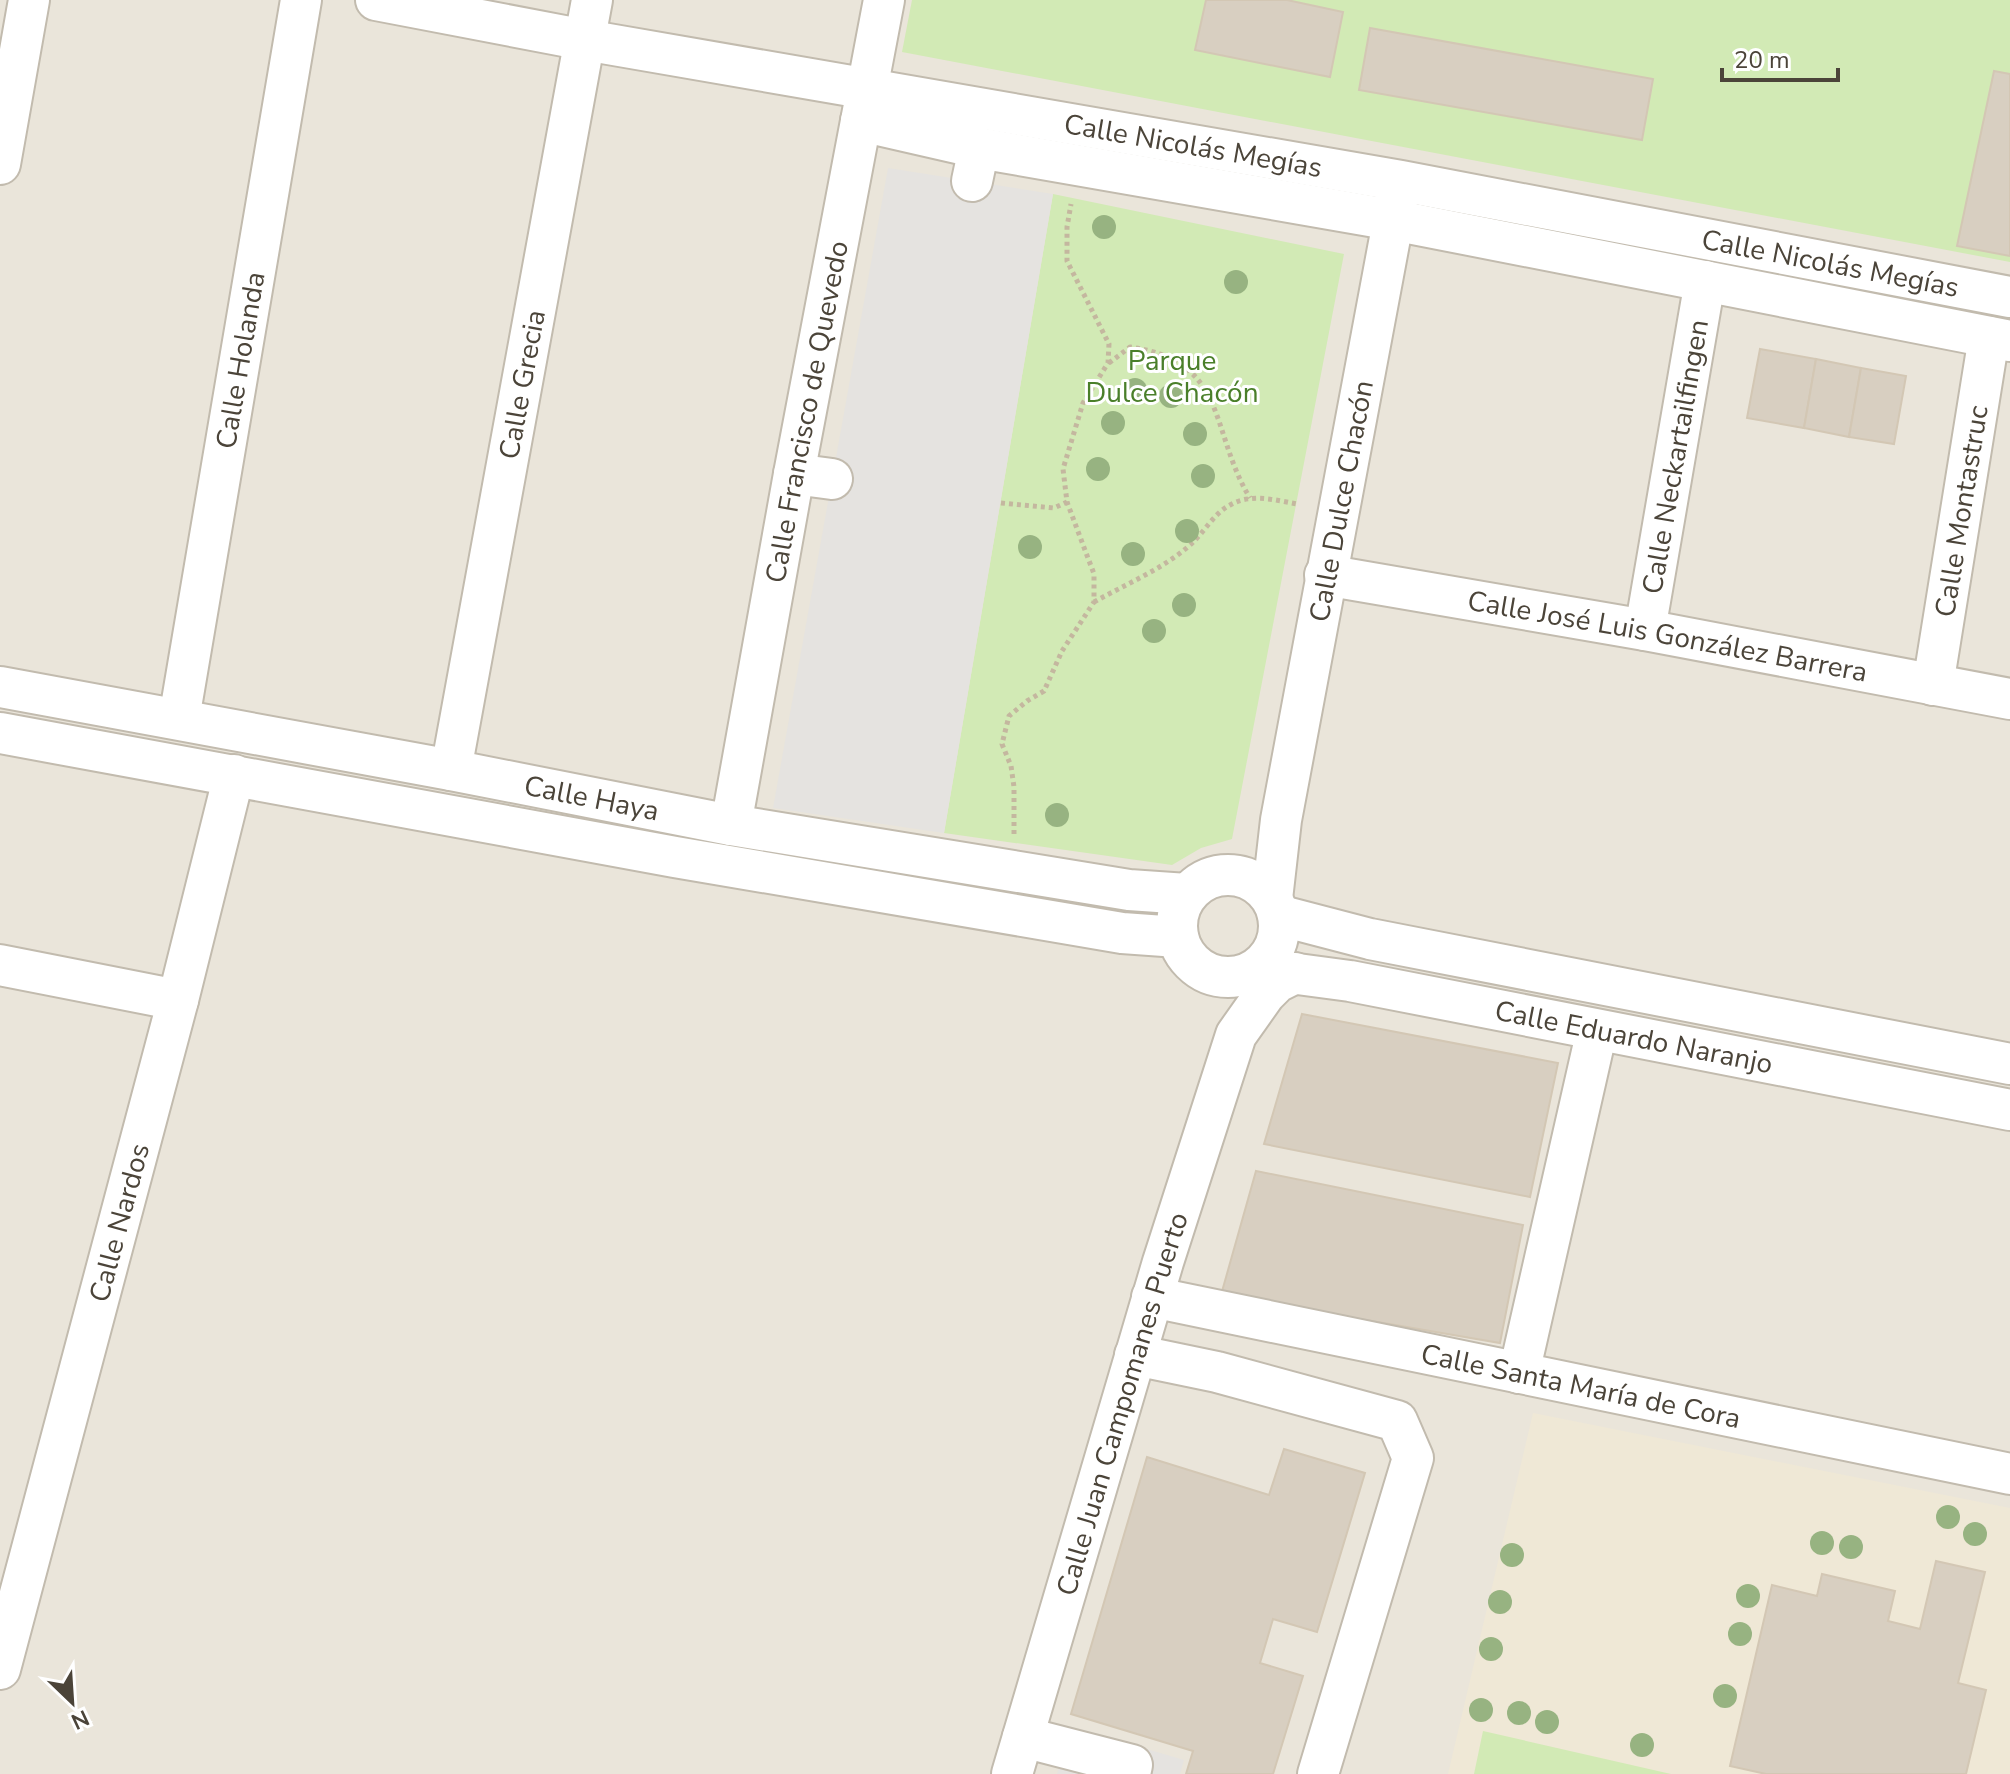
<svg xmlns="http://www.w3.org/2000/svg" width="2010" height="1774" font-family="'Nunito Sans',sans-serif">
  <style>
    .residential { fill: #eae5da }
    .education { fill: #efe8d6 }
    .green { fill: #d2eab5 }
    .parking { fill: #e5e3e0 }
    .building { fill: #d8cfc1; stroke: #d3c7b4; stroke-width: 2 }
    .lines { fill: none; stroke-linecap: round; stroke-linejoin: round }
    .minor-casing { stroke: #c2bbae; stroke-width: 44 }
    .path { stroke: #c4b79f; stroke-width: 5; stroke-dasharray: 4 4; stroke-linecap: butt }
    .minor { stroke: #fff; stroke-width: 40 }
    .tree { fill: #97b381 }
    .labels { text-anchor: middle; stroke-width: 6; stroke-linejoin: round; paint-order: stroke }
    .street-label { font-size: 28px; fill: #4b4439; stroke: #fff }
    .park-label { font-size: 28px; fill: #4a7f2a; stroke: #fff }
  </style>
  <rect width="100%" height="100%" fill="#f6f3ec"/>
  <rect class="residential" x="0" y="0" width="2010" height="1774"/>
  <path class="education" d="M1533 1413 2010 1508V1774H1448Z"/>
  <g class="green">
    <path d="M912 0H2010V262L902 52Z"/>
    <path d="M1053 194 1344 254 1232 839 1201 848 1172 865 944 833Z"/>
    <path d="M1483 1731 1671 1774H1474Z"/>
  </g>
  <g class="parking">
    <path d="M888 168 1053 194 944 833 773 808Z"/>
    <path d="M1072 1727 1184 1760 1180 1774H1057Z"/>
  </g>
  <g class="building">
    <path d="M1206 0H1287L1343 12 1330 77 1195 50Z"/>
    <path d="M1370 28 1653 79 1642 140 1359 90Z"/>
    <path d="M1994 71 2010 74V256L1957 246Z"/>
    <path d="M1760 349 1816 359 1804 428 1747 418Z"/>
    <path d="M1816 359 1861 368 1849 437 1804 428Z"/>
    <path d="M1861 368 1906 376 1894 444 1849 437Z"/>
    <path d="M1302 1014 1558 1063 1530 1197 1264 1144Z"/>
    <path d="M1256 1171 1523 1225 1500 1343 1221 1295Z"/>
    <path d="M1284 1449 1365 1473 1317 1632 1273 1619 1260 1663 1303 1676 1273 1774H1186L1193 1751 1071 1714 1147 1457 1269 1495Z"/>
    <path d="M1936 1561 1985 1572 1958 1683 1986 1690 1966 1774H1766L1730 1766 1772 1585 1817 1596 1822 1574 1895 1591 1888 1621 1920 1629Z"/>
  </g>
  <g class="lines">
    <g class="minor-casing">
      <g id="minor">
        <path id="s1" d="M376 0 585 40 1401 181 2010 297"/>
        <path d="M861 121 979 148 1393 220 2010 341"/>
        <path d="M0 164 29 0"/>
        <path d="M972 181 979 148"/>
        <path d="M794 474 832 479"/>
        <path id="s2" d="M1325 575 1645 630 2010 699"/>
        <path id="s3" d="M1645 630 1705 281"/>
        <path id="s4" d="M1933 685 1989 337"/>
        <path id="s5" d="M0 687 451 770 731 825 1129 890 1187 894"/>
        <path id="s6" d="M179 719 301 0"/>
        <path d="M0 733 675 857 1122 933 1178 937"/>
        <path id="s7" d="M451 770 592 0"/>
        <path id="s8" d="M731 825 794 474 884 0"/>
        <circle cx="1228" cy="926" r="51"/>
        <path id="s9" d="M1272 899 1281 820 1398 195"/>
        <path d="M1278 915 1370 939 2010 1064"/>
        <path d="M0 965 178 1000"/>
        <path id="s10" d="M1268 970 1350 981 2010 1110"/>
        <path id="s11" d="M1152 1297 2010 1474"/>
        <path d="M1135 1355 1217 1372 1397 1421 1413 1458 1318 1774"/>
        <path d="M1519 1373 1597 1030"/>
        <path id="s12" d="M0 1669 178 1000 234 775"/>
        <path d="M1023 1737 1132 1765 1130 1774"/>
        <path id="s13" d="M1012 1774 1163 1262 1236 1035 1265 994 1277 982 1295 973"/>
      </g>
    </g>
    <g class="path">
      <path d="M1109 363 1130 347C1229 361 1209 431 1250 498"/>
      <path d="M1001 503 1054 508 1067 502"/>
      <path d="M1094 602C1126 584 1163 569 1190 545 1204 533 1213 514 1230 505 1250 493 1276 500 1297 504"/>
      <path d="M1014 834V787L1011 766 1002 744 1009 716 1027 701 1044 691 1062 651 1094 602V574L1067 502 1063 469 1083 403 1108 363 1109 344 1067 261V227L1071 204"/>
    </g>
    <use href="#minor" class="minor"/>
  </g>
  <g class="tree">
    <circle cx="1104" cy="227" r="12"/>
    <circle cx="1236" cy="282" r="12"/>
    <circle cx="1135" cy="390" r="12"/>
    <circle cx="1171" cy="396" r="12"/>
    <circle cx="1113" cy="423" r="12"/>
    <circle cx="1195" cy="434" r="12"/>
    <circle cx="1098" cy="469" r="12"/>
    <circle cx="1203" cy="476" r="12"/>
    <circle cx="1187" cy="531" r="12"/>
    <circle cx="1030" cy="547" r="12"/>
    <circle cx="1133" cy="554" r="12"/>
    <circle cx="1184" cy="605" r="12"/>
    <circle cx="1154" cy="631" r="12"/>
    <circle cx="1057" cy="815" r="12"/>
    <circle cx="1948" cy="1517" r="12"/>
    <circle cx="1975" cy="1534" r="12"/>
    <circle cx="1822" cy="1543" r="12"/>
    <circle cx="1851" cy="1547" r="12"/>
    <circle cx="1512" cy="1555" r="12"/>
    <circle cx="1748" cy="1596" r="12"/>
    <circle cx="1500" cy="1602" r="12"/>
    <circle cx="1740" cy="1634" r="12"/>
    <circle cx="1491" cy="1649" r="12"/>
    <circle cx="1725" cy="1696" r="12"/>
    <circle cx="1481" cy="1710" r="12"/>
    <circle cx="1519" cy="1713" r="12"/>
    <circle cx="1547" cy="1722" r="12"/>
    <circle cx="1642" cy="1745" r="12"/>
  </g>
  <g class="labels">
    <g class="street-label">
      <text dy="10" stroke="none"><textPath href="#s1" startOffset="830">Calle Nicolás Megías</textPath></text>
      <text dy="10" stroke="none"><textPath href="#s1" startOffset="1478">Calle Nicolás Megías</textPath></text>
      <text dy="10" stroke="none"><textPath href="#s6" startOffset="364">Calle Holanda</textPath></text>
      <text dy="10" stroke="none"><textPath href="#s7" startOffset="392">Calle Grecia</textPath></text>
      <text dy="10" stroke="none"><textPath href="#s8" startOffset="420">Calle Francisco de Quevedo</textPath></text>
      <text dy="10" stroke="none"><textPath href="#s3" startOffset="176">Calle Neckartailfingen</textPath></text>
      <text dy="10" stroke="none"><textPath href="#s9" startOffset="404">Calle Dulce Chacón</textPath></text>
      <text dy="10" stroke="none"><textPath href="#s4" startOffset="176">Calle Montastruc</textPath></text>
      <text dy="10" stroke="none"><textPath href="#s2" startOffset="348">Calle José Luis González Barrera</textPath></text>
      <text dy="10" stroke="none"><textPath href="#s5" startOffset="602">Calle Haya</textPath></text>
      <text dy="10" stroke="none"><textPath href="#s10" startOffset="372">Calle Eduardo Naranjo</textPath></text>
      <text dy="10" stroke="none"><textPath href="#s12" startOffset="462">Calle Nardos</textPath></text>
      <text dy="10" stroke="none"><textPath href="#s11" startOffset="438">Calle Santa María de Cora</textPath></text>
      <text dy="10" stroke="none"><textPath href="#s13" startOffset="386">Calle Juan Campomanes Puerto</textPath></text>
    </g>
    <g class="park-label">
      <text x="1172" y="370">Parque<tspan x="1172" dy="32">Dulce Chacón</tspan></text>
    </g>
  </g>
  <g transform="translate(72 1702) rotate(155)" stroke="#ffffff" stroke-width="6" paint-order="stroke">
  <path d="M0-6L14 30L0 20L-14 30Z" fill="#4b4439"/>
  <text y="-12" font-size="22" font-weight="bold" text-anchor="middle" fill="#4b4439">N</text>
  </g>
  <path d="M1722 68v12h116v-12" fill="none" stroke="#4b4439" stroke-width="4"/>
  <text x="1734" y="68" font-size="24" fill="#4b4439" stroke="#ffffff" stroke-width="6" paint-order="stroke">20 m</text>
</svg>
